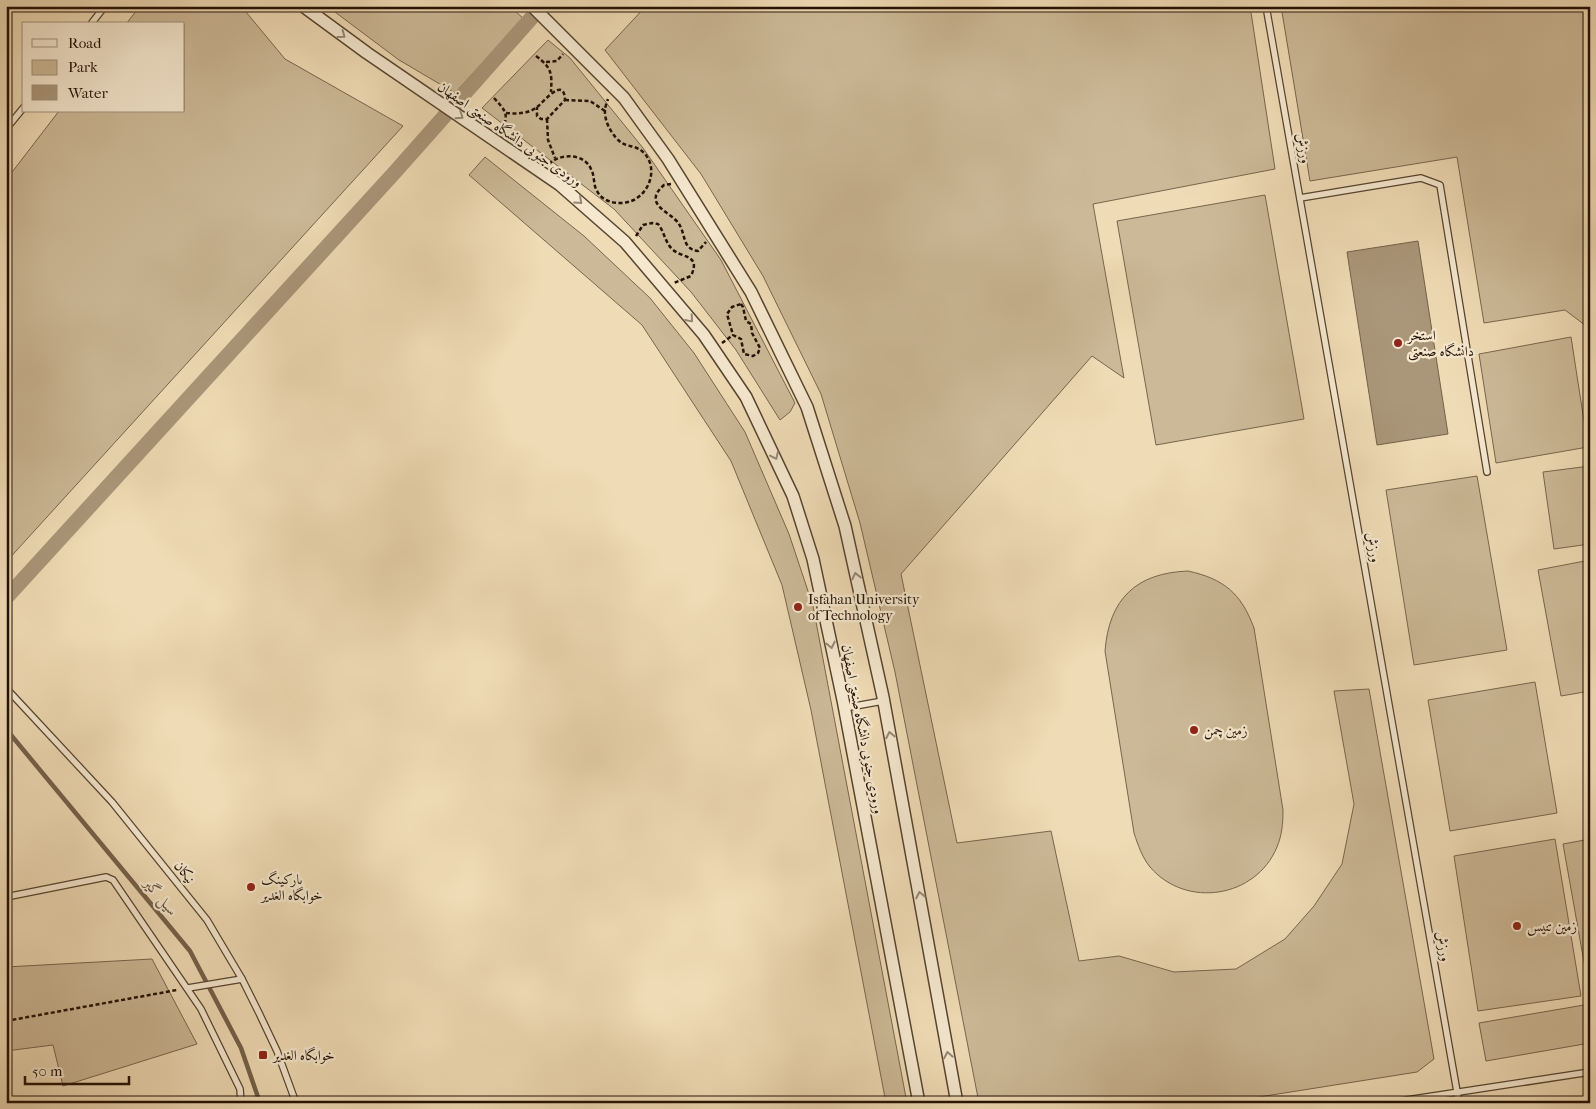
<svg xmlns="http://www.w3.org/2000/svg" width="1596" height="1109" font-family="'IM FELL French Canon',Amiri,serif">
  <style>
    .green { fill: #ccb997; stroke: #78654e }
    .water { fill: #aa9679; stroke: #74614a }
    .lines { fill: none; stroke-linecap: round; stroke-linejoin: round }
    .stream { stroke: #74614a; stroke-width: 4.5 }
    .canal { stroke: #aa9679; stroke-width: 15 }
    .lane-casing { stroke: #564430; stroke-width: 8 }
    .street-casing { stroke: #564430; stroke-width: 14 }
    .path { stroke: #231104; stroke-width: 2.5; stroke-dasharray: 4 2.5; stroke-linecap: butt }
    .lane { stroke: #f5e8cf; stroke-width: 5.5 }
    .street { stroke: #f5e8cf; stroke-width: 11 }
    .oneway { stroke: #968774 }
    .poi-dot { fill: #8f2418; stroke: #f5e8cf; stroke-width: 2 }
    .labels { text-anchor: middle; stroke-width: 4.5; stroke-linejoin: round; paint-order: stroke }
    .street-label { font-size: 14px; fill: #231104; stroke: #f5e8cf }
    .poi-label { font-size: 14px; fill: #231104; stroke: #f5e8cf; text-anchor: start }
    .water-label { font-size: 15px; font-style: italic; fill: #604d39; stroke: #f5e8cf }
  </style>
  <rect width="100%" height="100%" fill="#efdbb5"/>
  <filter id="stains"><feTurbulence type="fractalNoise" baseFrequency=".004" numOctaves="4"/><feColorMatrix values="0 0 0 0 .2 0 0 0 0 .09 0 0 0 0 .02 0 0 0 .5 -.17"/></filter>
  <radialGradient id="worn" r=".72"><stop offset=".6" stop-color="#630" stop-opacity="0"/><stop offset="1" stop-color="#630" stop-opacity=".3"/></radialGradient>
  <g class="green">
    <path d="M140 6H241L285 59 403 126 6 562V180L59 111H184V24H126Z"/>
    <path d="M327 6H509L523 18 455 93 399 60Z"/>
    <path d="M646 6H1250L1275 169 1093 204 1124 378 1092 356 901 574 957 843 1051 831 1079 961 1119 956 1174 972 1236 969 1285 939 1314 906 1342 864 1354 804 1334 691 1369 689 1434 1059 1417 1072 1221 1103H979L895 672 860 523 821 394 763 276 701 174 605 50Z"/>
    <path d="M1281 6H1590V329L1565 310 1484 323 1457 157 1310 181Z"/>
    <path d="M548 40 570 58 643 148 721 260 795 403 790 412 780 420 736 350 691 292 614 209 482 108Z"/>
    <path d="M485 157 584 236 650 298 694 353 745 432 789 534 813 606 907 1103H886L811 710 782 585 731 461 642 325 469 175Z"/>
    <path d="M1265 195 1304 419 1156 445 1117 221Z"/>
    <path d="M1571 337 1588 447 1496 463 1479 354Z"/>
    <path d="M1590 466V544L1554 549 1543 472Z"/>
    <path d="M1477 476 1507 650 1414 665 1386 490Z"/>
    <path d="M1590 560V691L1561 696 1538 570Z"/>
    <path d="M1188 571C1224 579 1241 593 1254 628L1283 810C1283 823 1282 835 1277 847 1256 898 1186 909 1150 867 1142 857 1138 845 1134 833L1105 651C1109 599 1136 573 1188 571Z"/>
    <path d="M1535 682 1557 813 1450 831 1428 700Z"/>
    <path d="M1555 839 1581 996 1478 1011 1454 856Z"/>
    <path d="M1590 839V996L1563 844Z"/>
    <path d="M152 959 197 1044 63 1086 53 1045 6 1051V967Z"/>
    <path d="M1590 1004V1043L1486 1061 1479 1023Z"/>
  </g>
  <path class="water" d="M1418 241 1448 434 1377 445 1347 252Z"/>
  <g class="lines">
    <path class="stream" d="M6 729 190 951 241 1048 260 1103"/>
    <path class="canal" d="M6 598 395 172 542 6"/>
    <g class="lane-casing">
      <g id="lane">
        <path d="M1266 6 1459 1103"/>
        <path d="M91 24 105 6"/>
        <path d="M6 129 24 107"/>
        <path d="M1300 198 1421 178 1440 185 1487 472"/>
        <path d="M6 688 112 802 207 920 242 979 259 1013 277 1051 296 1103"/>
        <path d="M844 708 883 701"/>
        <path d="M6 897 106 877 113 880 201 1009 240 1089 241 1103"/>
        <path d="M188 988 242 979"/>
        <path d="M1387 1103 1590 1072"/>
      </g>
    </g>
    <g class="street-casing">
      <g id="street">
        <path d="M303 6 367 53 560 185 625 242 704 335 746 397 793 496 813 559 843 700 919 1103"/>
        <path d="M532 6 624 98 668 159 751 292 807 407 845 526 883 697 957 1103"/>
      </g>
    </g>
    <g class="path">
      <path d="M536 56C552 68 552 73 551 92"/>
      <path d="M546 62 557 61 563 54"/>
      <path d="M494 98C506 111 509 114 502 131"/>
      <path d="M565 100 590 101 605 111"/>
      <path d="M506 113C516 114 528 114 537 107 543 103 564 75 565 100L547 119H541L537 116V107"/>
      <path d="M547 119 548 140 555 158"/>
      <path d="M549 164C560 153 584 153 591 169 595 176 593 185 597 191 604 205 626 206 637 198 652 188 657 165 643 152 637 146 629 147 622 143 613 137 604 122 605 110 605 107 607 102 608 99"/>
      <path d="M671 184 664 185C641 205 672 212 679 224 686 235 682 249 698 251L706 242"/>
      <path d="M636 236 643 225 652 223 658 224C664 231 665 242 672 249 683 259 701 254 691 276L674 283"/>
      <path d="M741 304 743 307 746 321 751 324 752 333 760 348 758 353 753 356 744 354 741 339 733 335 727 314 732 307Z"/>
      <path d="M722 343 733 335"/>
      <path d="M6 1021 177 990"/>
    </g>
    <use href="#lane" class="lane"/>
    <use href="#street" class="street"/>
  </g>
  <defs><path id="oneway-chevron" d="M-2-3.5L2.5 0L-2 3.5" fill="none" stroke-width="1.6" stroke-linecap="round" stroke-linejoin="round" transform="scale(1.25)"/></defs>
  <g class="oneway">
    <use href="#oneway-chevron" transform="translate(342 35) rotate(36)"/>
    <use href="#oneway-chevron" transform="translate(460 116) rotate(34)"/>
    <use href="#oneway-chevron" transform="translate(579 201) rotate(42)"/>
    <use href="#oneway-chevron" transform="translate(690 319) rotate(49)"/>
    <use href="#oneway-chevron" transform="translate(775 456) rotate(65)"/>
    <use href="#oneway-chevron" transform="translate(856 576) rotate(-103)"/>
    <use href="#oneway-chevron" transform="translate(831 645) rotate(78)"/>
    <use href="#oneway-chevron" transform="translate(890 735) rotate(-101)"/>
    <use href="#oneway-chevron" transform="translate(920 895) rotate(-101)"/>
    <use href="#oneway-chevron" transform="translate(948 1055) rotate(-100)"/>
  </g>
  <g class="poi-dot">
    <circle cx="1398" cy="343" r="5"/>
    <circle cx="798" cy="607" r="5"/>
    <circle cx="1194" cy="730" r="5"/>
    <circle cx="251" cy="887" r="5"/>
    <circle cx="1517" cy="926" r="5"/>
    <rect x="258" y="1050" width="10" height="10" rx="2.5"/>
  </g>
  <g class="labels">
    <g class="street-label">
      <text transform="translate(510 134) rotate(35)" y="5">ورودی جنوبی دانشگاه صنعتی اصفهان</text>
      <text transform="translate(1304 148) rotate(80)" y="5">ورزش</text>
      <text transform="translate(1374 547) rotate(80)" y="5">ورزش</text>
      <text transform="translate(863 729) rotate(79)" y="5">ورودی جنوبی دانشگاه صنعتی اصفهان</text>
      <text transform="translate(185 872) rotate(51)" y="5">نیکان</text>
      <text transform="translate(1444 946) rotate(80)" y="5">ورزش</text>
    </g>
    <g class="poi-label">
      <text x="1408" y="340">استخر<tspan x="1408" dy="16">دانشگاه صنعتی</tspan></text>
      <text x="808" y="604">Isfahan University<tspan x="808" dy="16">of Technology</tspan></text>
      <text x="1204" y="735">زمین چمن</text>
      <text x="261" y="884">پارکینگ<tspan x="261" dy="16">خوابگاه الغدیر</tspan></text>
      <text x="1527" y="931">زمین تنیس</text>
      <text x="273" y="1060">خوابگاه الغدیر</text>
    </g>
    <g class="water-label">
      <text transform="translate(161 897) rotate(50)" y="5">سیل گیر</text>
    </g>
  </g>
  <rect width="1596" height="1109" fill="none" stroke="#efdbb5" stroke-width="25"/>
  <rect x="8" y="8" width="1581" height="1094" fill="none" stroke="#231104" stroke-width="2.5"/>
  <rect x="12" y="12" width="1571" height="1084" fill="none" stroke="#231104"/>
  <rect x="22" y="22" width="162" height="90" fill="#f5e8cf" stroke="#a1927e"/>
  <rect x="32" y="39" width="25" height="8" fill="#f5e8cf" stroke="#a1927e"/>
  <text x="68" y="48" font-size="15" fill="#231104">Road</text>
  <rect x="32" y="60" width="25" height="15" fill="#ccb997" stroke="#a1927e"/>
  <text x="68" y="72" font-size="15" fill="#231104">Park</text>
  <rect x="32" y="85" width="25" height="15" fill="#aa9679" stroke="#a1927e"/>
  <text x="68" y="98" font-size="15" fill="#231104">Water</text>
  <path d="M25 1076v8h104v-8" fill="none" stroke="#231104" stroke-width="2.5"/>
  <text x="32" y="1076" font-size="15" fill="#231104" stroke="#f5e8cf" stroke-width="4" paint-order="stroke">50 m</text>
  <rect width="100%" height="100%" filter="url(#stains)"/>
  <rect width="100%" height="100%" fill="url(#worn)"/>
</svg>
